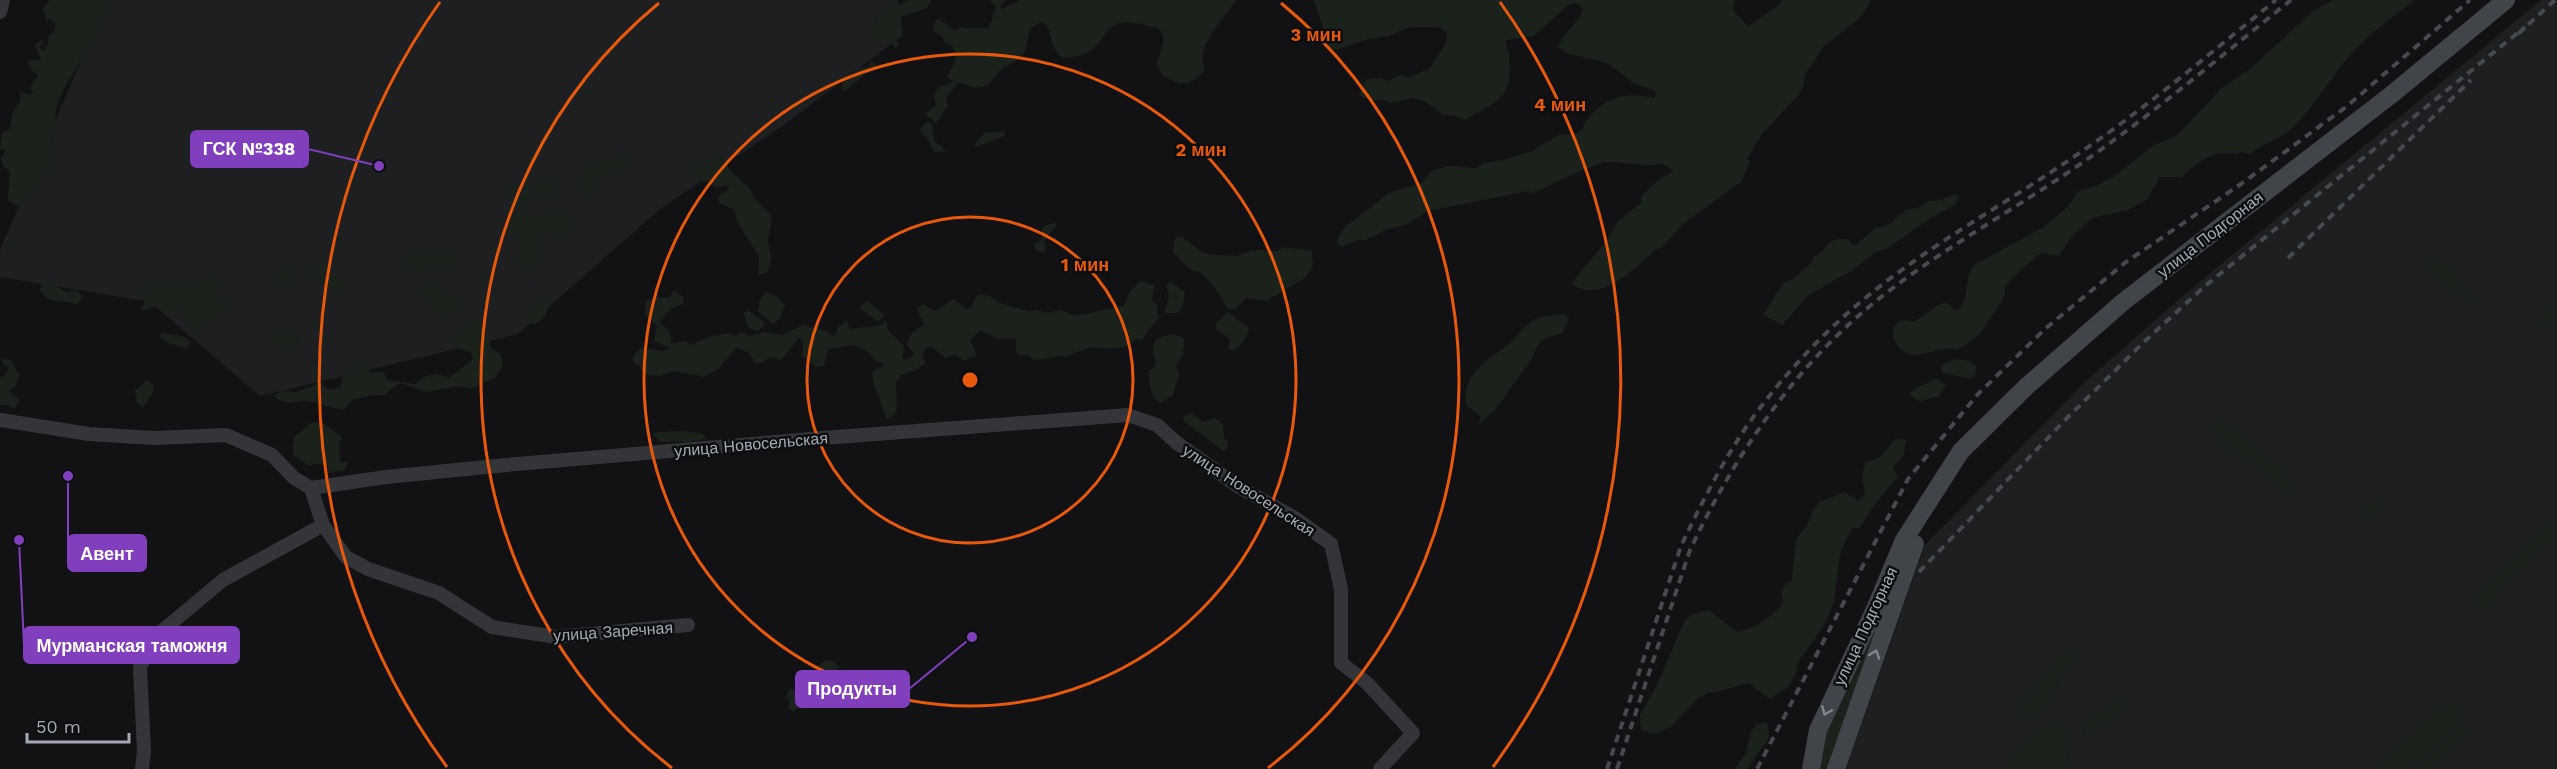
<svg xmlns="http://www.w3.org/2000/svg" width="2557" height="769" font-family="'Work Sans',sans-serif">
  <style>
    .built { fill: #1e1f21 }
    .green { fill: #1a221b }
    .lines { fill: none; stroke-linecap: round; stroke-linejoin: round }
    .street { stroke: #333539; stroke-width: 14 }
    .secondary { stroke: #414449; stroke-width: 18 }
    .rail { stroke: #46494e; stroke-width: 4; stroke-dasharray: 8 6; stroke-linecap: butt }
    .oneway { stroke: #81878f }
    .ring { fill: none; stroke: #e8590c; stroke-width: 3 }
    .labels { text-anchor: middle; stroke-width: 5; stroke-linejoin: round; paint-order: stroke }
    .street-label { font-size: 16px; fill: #a4abb5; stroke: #0d0e0f }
    .centre { fill: #e8590c; stroke: #0d0e0f; stroke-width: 3 }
    .ring-label { font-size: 18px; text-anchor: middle; font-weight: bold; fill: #e8590c; stroke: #0d0e0f; stroke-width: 5; stroke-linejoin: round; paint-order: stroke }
    .leader { fill: none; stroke: #813fbe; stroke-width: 2 }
    .callout-dot { fill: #813fbe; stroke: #0d0e0f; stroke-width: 2 }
    .callout { fill: #813fbe; stroke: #813fbe; stroke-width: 2 }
    .callout-label { font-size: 18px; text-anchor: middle; font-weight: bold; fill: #fff }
  </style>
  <rect width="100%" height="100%" fill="#121214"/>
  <g class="built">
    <path d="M107 0H898L903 35 785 124 660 209 518 334 260 396 150 302 0 277V250Z"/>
    <path d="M2541 0H2557V769H1846L1925 545 2084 383 2179 299Z"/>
  </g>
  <g class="green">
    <path d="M50 0H111C105 11 101 23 96 35 87 54 51 100 56 119L49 155 55 161C51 172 42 175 36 184 28 196 31 198 17 206L8 200 10 171 3 166 1 158 6 150 0 149 2 133 10 129 13 112 20 101V92L31 95 33 91 30 88 38 75 31 70 28 61 41 60 35 45 41 40 44 42 39 47 44 51 48 45 49 35 54 32 56 23 48 18V24L43 9Z"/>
    <path d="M911 0H931L927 8 901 17 900 26 903 29 895 38 899 45 895 48 888 37 881 43 878 40 871 42 877 16 880 12Z"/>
    <path d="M990 0H1006L999 7 1003 9 1020 0H1236C1225 20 1194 44 1205 70 1190 87 1180 88 1161 73L1157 64C1160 52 1169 37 1158 28 1146 26 1132 20 1120 23 1097 29 1108 56 1063 58 1045 45 1056 31 1042 21L1030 29C1027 38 1028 53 1019 59 1015 63 1007 64 1003 68 995 74 992 84 982 87 973 90 966 82 956 83L957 85 946 97 948 106 936 123 925 114 936 105 934 95 940 87 953 82 947 77 956 58 953 47 945 43 942 36 933 30 934 24 938 18 955 31 962 26 965 28H988C994 21 991 14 996 8Z"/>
    <path d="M1314 0H1735L1733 10 1748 26 1774 9 1783 0H1871L1862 16 1824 46 1805 75 1804 85 1798 96 1762 134 1747 159 1750 161 1742 181 1684 223 1661 248 1656 249C1636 268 1600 305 1572 284L1578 275 1608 239 1618 221 1642 202 1641 196 1656 182 1673 171 1663 164C1644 168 1626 161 1606 162 1598 162 1542 188 1533 194L1529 191 1438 209 1428 211 1406 225 1388 229 1364 241 1361 239 1342 247 1337 243 1339 236 1345 227 1389 193 1421 183 1432 171 1448 166 1476 168 1484 163 1503 160 1532 151 1559 135 1576 134C1583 130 1585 122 1590 116 1608 95 1630 92 1655 98L1656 91 1634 83 1607 63 1566 53 1558 47C1563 31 1580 24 1583 8L1576 3 1567 6 1534 36 1506 40C1505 46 1508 49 1509 54 1514 101 1498 99 1465 120L1456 116 1442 114 1426 102 1412 98 1391 103C1380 96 1373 105 1359 95L1361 88 1367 79 1380 78 1389 81 1401 74 1408 78 1430 68 1446 43 1447 33 1439 27H1410L1388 36 1369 39 1334 50 1329 46Z"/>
    <path d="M2333 0H2415C2393 16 2373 31 2354 51 2333 73 2318 102 2296 124 2283 139 2264 142 2250 154L2241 152C2234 156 2230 152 2223 153 2205 155 2195 165 2182 177H2159L2148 199 2128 210 2092 218 2071 238 2059 256 2042 253C2035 257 2007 282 2005 287 2004 290 2005 294 2004 296 2002 303 1995 309 1992 316 1983 330 1976 341 1960 348 1955 350 1948 348 1942 349 1932 351 1916 358 1906 353 1889 345 1886 314 1914 322L1940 304 1947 303 1955 310 1960 309C1970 295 1964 278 1974 265L2044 227 2067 207 2079 191 2096 186 2116 175 2154 145 2176 136 2223 87 2250 69 2313 11Z"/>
    <path d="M871 61 876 65 870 73 865 74 845 91 842 89 843 83 858 69 869 66Z"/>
    <path d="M928 121 932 124 934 141 947 151 934 152 928 139 919 130Z"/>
    <path d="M1004 131 1005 136 976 147 974 145 984 133Z"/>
    <path d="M624 155 633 161 629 167 595 179 594 195 590 196 580 184 588 165 602 158 608 162Z"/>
    <path d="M712 156 721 157 726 160 728 168 750 189 754 198 772 216 768 240 771 259 768 272 758 275 759 256 738 223 734 210 719 203 718 197 728 190 729 185 716 187C706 180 697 181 687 174L695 165 707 163Z"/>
    <path d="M558 178 557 186 562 193 558 198 540 196 529 198 518 211 512 207V198L508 195V189L511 185 533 186Z"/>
    <path d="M1956 194 1959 196 1956 204 1931 218 1886 249 1876 252 1851 271 1809 295 1782 325 1763 315 1783 283 1793 279 1813 261V257C1823 255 1827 240 1838 239 1841 239 1844 240 1847 239L1855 246 1874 229 1889 224 1906 210 1918 208 1928 201H1937Z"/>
    <path d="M519 212 536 216 563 213 571 219 569 234 564 238 552 229 540 232 536 262 531 275 517 265 522 243 505 230V223L510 216Z"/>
    <path d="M1055 223 1057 225 1044 241 1046 247 1044 252 1037 251 1033 244 1042 240 1041 233 1044 226Z"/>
    <path d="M1181 236 1202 252 1211 255 1236 256 1253 250 1277 251 1284 247 1312 251 1313 267 1305 278 1266 301 1246 298 1235 310 1228 309 1215 288 1200 272C1186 271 1183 260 1173 252L1175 238Z"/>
    <path d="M421 250 452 252 456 257 454 264 457 267H450L449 271 443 273 441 265 436 268 432 265 423 269 419 273 414 269 401 272 403 260 398 257Z"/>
    <path d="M2437 258 2451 269 2460 286 2479 301 2463 297 2427 271 2430 262Z"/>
    <path d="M284 265 294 272V277L286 286 284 285 280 288 276 285 279 272 284 269Z"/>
    <path d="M324 267 345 285 338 295 312 275 303 273 305 270Z"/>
    <path d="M211 277 221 285 215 297 220 301 233 294 231 310 228 314 222 309 195 334 188 329 183 306 178 307 167 313 156 305 148 310H139L143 306 145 299 136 290H148L150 286 147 283 151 282 157 286 171 284 183 289Z"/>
    <path d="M1140 281 1154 285 1152 301 1157 305V313L1159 317 1141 341 1138 338 1128 346 1112 349 1092 347 1069 355 1067 358 1063 356 1034 360 1027 355H1020L1016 352V340L1014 338 998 339 980 330 970 340 976 353 975 358 972 357 964 361 955 354 946 358 931 347 925 349 922 355 926 363 914 371 900 375 899 379 896 382 897 411 887 420 874 384 872 372 882 367 883 363 877 362 866 350 853 345 828 349 824 366 817 367 802 356 803 341 799 338 780 361 775 357 766 359 763 363H756L748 352 736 348 719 368 704 377 675 371 659 376 642 374 640 366 634 362 633 357 641 347 661 351 671 349 654 340 657 325 646 317 645 303C651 295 661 297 670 298L674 290 683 297V304L670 309 659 322 670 331 671 342 674 344 685 341 690 345 712 336 730 333 735 336 742 332 749 336 764 332 782 335 804 325 826 331 833 336 837 333V328L847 320 850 329 881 325 887 320V329L904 346 902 358 905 360 915 355 906 344 912 333 924 325 917 309 923 304 935 311 953 299 967 309 972 306 976 296 981 294 990 296 1000 303 1028 311 1037 310 1047 313 1060 310 1073 315 1086 314 1124 306 1129 293Z"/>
    <path d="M48 282 66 292 76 291 83 296 77 304C63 299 46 306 40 289L42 284Z"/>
    <path d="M1171 282 1185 292 1183 306 1178 313H1164L1169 296 1166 285Z"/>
    <path d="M434 283 442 289V297L449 294 463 305 460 311 441 314 432 308 421 287H428Z"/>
    <path d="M766 292 777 296 785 306 780 318 773 324 758 312 759 302Z"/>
    <path d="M546 298 550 300C547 313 545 322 532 324L525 312Z"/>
    <path d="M867 301 885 315 878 322 859 308Z"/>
    <path d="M2557 305V320L2547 328 2540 330C2540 320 2547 308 2557 305Z"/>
    <path d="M748 310 765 323 758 332 747 326 744 313Z"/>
    <path d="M1228 312 1249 328C1248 337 1240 348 1232 351L1228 348 1230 339 1216 329V323Z"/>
    <path d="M1564 314 1569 318 1563 333 1546 338 1539 343 1532 358 1495 410 1479 424 1480 416 1466 405C1462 373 1487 361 1509 344 1518 337 1522 326 1536 319 1543 315 1555 315 1564 314Z"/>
    <path d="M479 321 490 336V347L501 355 503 365 496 377 472 389 458 386 427 392 400 383 384 395H373L352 400 344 410C333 408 322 404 310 401 295 398 291 409 273 396L282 391 297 392 320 383 329 390 340 388 344 373 355 372 356 367 361 364 372 373 384 371 387 380 416 384C428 373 434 372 449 378L473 359 471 352 461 350 454 346 453 338 466 322Z"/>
    <path d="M288 331 299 339 294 346 277 344 271 340 276 333Z"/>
    <path d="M162 332 184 337 191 342 186 349 169 343 159 336Z"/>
    <path d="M1175 334 1184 339 1183 355 1176 365 1179 373 1173 395 1160 403C1149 394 1149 384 1149 371L1156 365C1152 343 1149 338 1175 334Z"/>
    <path d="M4 358 12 361 19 375 16 386 9 391 20 400 14 409 9 405H0V378L6 374 9 368 1 362Z"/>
    <path d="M1953 359 1970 361 1976 366 1975 376 1970 379 1941 372V366Z"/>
    <path d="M1936 378 1946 385 1939 397 1931 398 1920 402 1909 394C1916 386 1927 384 1936 378Z"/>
    <path d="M147 380 154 386 152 394 143 408 137 403 135 391Z"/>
    <path d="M1191 413 1203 422 1215 418 1223 424 1224 438 1228 441 1227 449 1223 451 1184 421 1183 416Z"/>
    <path d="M2220 420 2260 450 2294 482V486L2284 490 2250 460C2235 457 2214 437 2215 422Z"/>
    <path d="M322 422 343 438 339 443 340 461 343 463 348 461 345 470 327 473 329 468C323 463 315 463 309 466L293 454C293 426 297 440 310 423Z"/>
    <path d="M685 431 704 434 706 438C688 445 680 440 661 442L653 435 657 432Z"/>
    <path d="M1896 438 1906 440 1904 455 1893 467 1898 477 1878 500 1859 528H1853C1835 557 1840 563 1835 595 1832 620 1810 645 1796 665L1798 669 1788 687 1770 699 1748 683 1713 693 1710 692 1697 699 1671 727 1654 734 1641 730 1640 714 1655 689 1685 620 1692 615 1708 610 1738 632C1755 629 1772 617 1783 603 1781 590 1781 587 1792 580L1796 539 1807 526 1812 512 1819 502 1845 492 1858 501 1865 494 1862 476 1865 463 1880 457Z"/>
    <path d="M2380 501 2383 503 2368 522 2360 516C2365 505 2370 506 2380 501Z"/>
    <path d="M2557 515V535C2550 543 2545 545 2539 550 2530 558 2527 570 2515 573L2482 612 2484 607 2473 604 2479 592 2502 572Z"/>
    <path d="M1874 633 1827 769H1818L1828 723Z"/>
    <path d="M2074 647 2078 650 2075 661 2056 683 2058 686 2053 690 2048 704 2044 705 2037 717 2027 718 2017 711C2020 703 2024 703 2029 697 2044 683 2053 656 2074 647Z"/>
    <path d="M831 660 841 668 822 675 818 672 817 667 824 661Z"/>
    <path d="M790 688 803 697C803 706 800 708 792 711L788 708 790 701 785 697Z"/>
    <path d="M2124 696 2125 706 2084 740C2081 722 2098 715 2110 705L2112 700Z"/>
    <path d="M2457 701 2463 706C2458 730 2434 748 2416 764L2410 760 2402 769H2377L2404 742 2410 740 2439 708 2444 709Z"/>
    <path d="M1765 722 1768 724 1769 738 1747 769H1735L1746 753 1751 731 1757 724Z"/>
    <path d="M2060 724C2074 734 2071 757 2062 769H2005L2011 761V756L2041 729Z"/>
    <path d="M2463 725 2468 733 2431 769H2420C2429 760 2454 726 2463 725Z"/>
  </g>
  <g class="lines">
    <g class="street">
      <path d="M0 12 3 0"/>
      <path d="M0 420 89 434 121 436 154 438 226 435 272 455 294 478 311 488 386 477 506 465 810 439 1128 415 1157 425 1177 443 1239 487 1295 518 1331 544 1341 589V663L1366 682 1413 733 1380 769"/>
      <path d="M311 488 323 525 346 557 368 569 439 593 492 627 556 637 688 625"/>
      <path d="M142 769 144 751 140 667 156 636 223 580 323 525"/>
    </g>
    <g class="secondary">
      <path d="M1811 769 1818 730 1875 609 1904 540 1961 451 2027 386 2123 302 2391 95 2506 0"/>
      <path d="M1836 769 1915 544"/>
    </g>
    <g class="rail">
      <path d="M2518 34 2555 0"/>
      <path d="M2288 258 2471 80"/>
      <path d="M1919 572 2068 417 2146 340 2205 286 2525 27"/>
      <path d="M1607 769 1681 546C1702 502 1727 452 1757 412 1788 370 1828 328 1869 295 1933 243 2005 204 2072 158 2144 110 2209 54 2276 0"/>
      <path d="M1617 769 1690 550C1735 455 1793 368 1876 301 1940 250 2012 211 2079 165 2153 114 2221 56 2291 0"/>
      <path d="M1757 769 1908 479 1978 394 2045 329 2126 262 2241 184 2346 107 2470 0"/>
    </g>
  </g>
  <defs><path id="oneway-chevron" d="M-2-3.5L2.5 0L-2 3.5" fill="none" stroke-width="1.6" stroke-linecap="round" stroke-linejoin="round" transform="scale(1.5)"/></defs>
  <g class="oneway">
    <use href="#oneway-chevron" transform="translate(1875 654) rotate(-71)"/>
    <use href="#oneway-chevron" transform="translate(1826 711) rotate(113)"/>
  </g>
  <g class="ring">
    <circle cx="970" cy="380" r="163"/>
    <circle cx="970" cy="380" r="326"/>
    <path d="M672 768A489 489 0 0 1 659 3M1281 3A489 489 0 0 1 1268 768"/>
    <path d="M447 767A651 651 0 0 1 440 2M1500 2A651 651 0 0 1 1493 767"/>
  </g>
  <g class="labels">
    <g class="street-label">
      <text transform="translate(2210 234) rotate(-38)" y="6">улица Подгорная</text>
      <text transform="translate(751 444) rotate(-5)" y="6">улица Новосельская</text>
      <text transform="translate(1249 490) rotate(33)" y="6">улица Новосельская</text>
      <text transform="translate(1865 626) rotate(-65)" y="6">улица Подгорная</text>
      <text transform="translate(613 631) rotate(-4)" y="6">улица Заречная</text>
    </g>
  </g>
  <circle cx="970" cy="380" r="9" class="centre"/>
  <g class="ring-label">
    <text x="1316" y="41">3 мин</text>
    <text x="1560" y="111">4 мин</text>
    <text x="1201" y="156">2 мин</text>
    <text x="1085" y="271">1 мин</text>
  </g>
  <path class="leader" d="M379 166L308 149M68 476L68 553M19 540L24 645M972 637L909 689"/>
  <g class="callout-dot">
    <circle cx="379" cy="166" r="6"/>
    <circle cx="68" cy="476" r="6"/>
    <circle cx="19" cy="540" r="6"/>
    <circle cx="972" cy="637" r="6"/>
  </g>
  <g class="callout">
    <rect x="191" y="131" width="117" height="36" rx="6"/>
    <rect x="68" y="535" width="78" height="36" rx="6"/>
    <rect x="24" y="627" width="215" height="36" rx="6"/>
    <rect x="796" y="671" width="113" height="36" rx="6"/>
  </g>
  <g class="callout-label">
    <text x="249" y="155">ГСК №338</text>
    <text x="107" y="560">Авент</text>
    <text x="132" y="652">Мурманская таможня</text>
    <text x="852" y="695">Продукты</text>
  </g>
  <path d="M27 733v9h102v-9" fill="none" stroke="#a4abb5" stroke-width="3"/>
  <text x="36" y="733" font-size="18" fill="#a4abb5" stroke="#0d0e0f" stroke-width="4.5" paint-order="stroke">50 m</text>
</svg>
